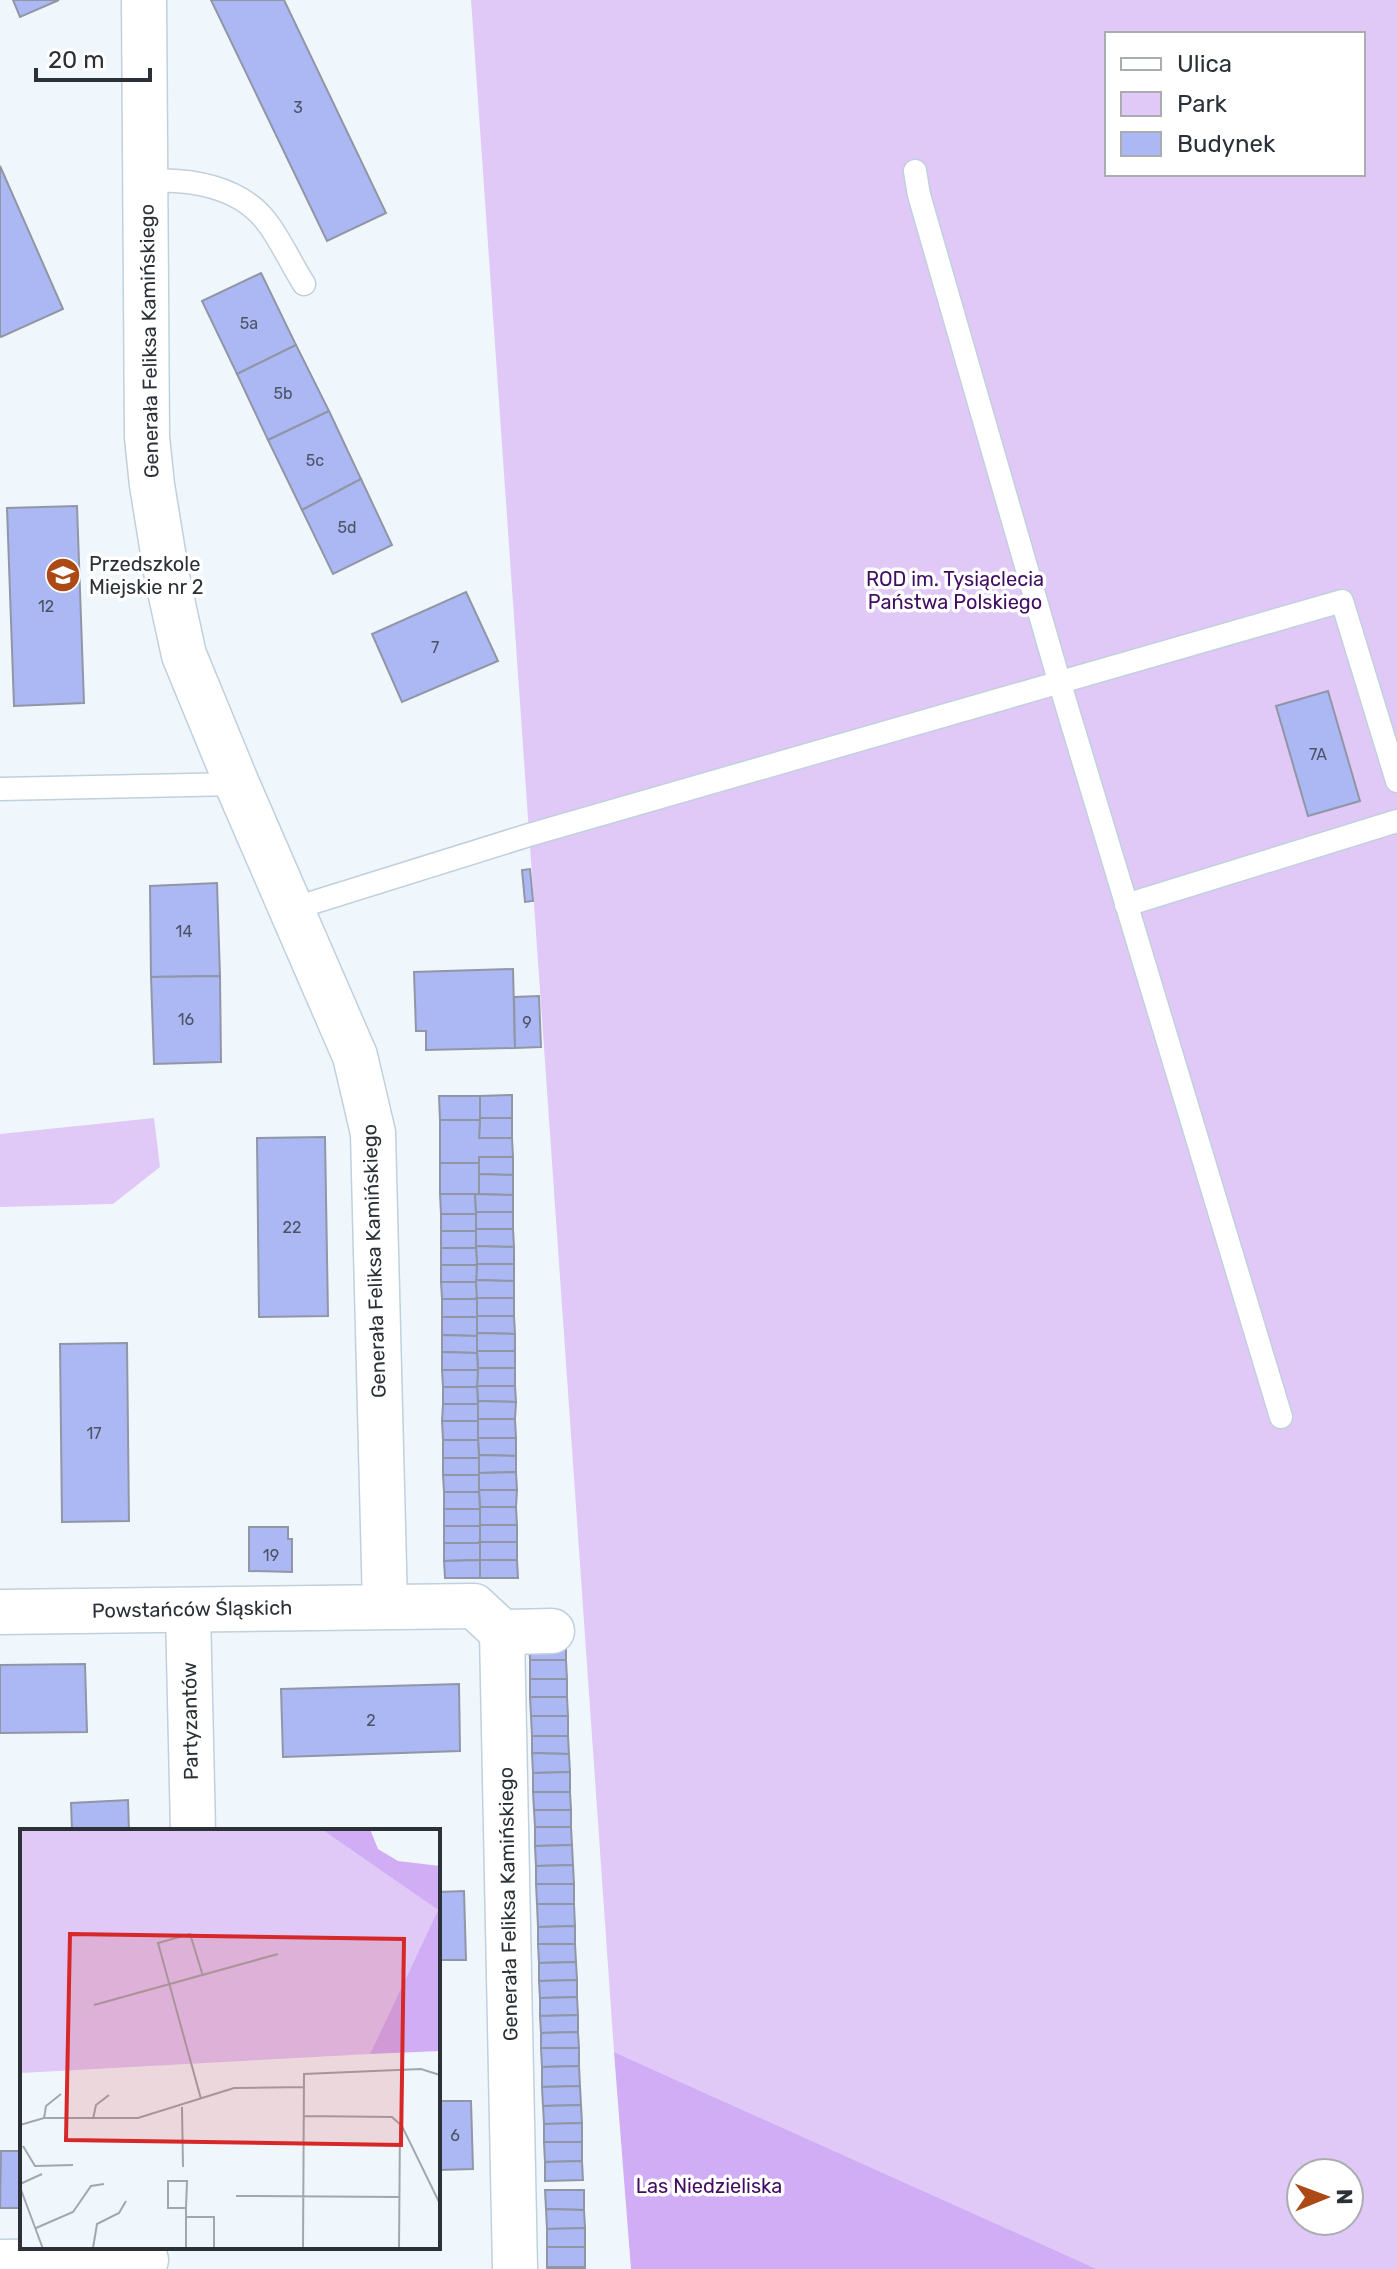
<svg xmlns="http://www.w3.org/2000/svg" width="1397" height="2269" font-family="Rubik,sans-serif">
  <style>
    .green { fill: #e0c9f7; fill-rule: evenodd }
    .forest { fill: #d1adf5 }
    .building { fill: #abb8f3; stroke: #9196a6; stroke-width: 2 }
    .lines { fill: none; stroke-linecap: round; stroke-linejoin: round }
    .lane-casing { stroke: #c0d0dd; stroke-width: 25 }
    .street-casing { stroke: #c0d0dd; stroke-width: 47 }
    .lane { stroke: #fff; stroke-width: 22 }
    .street { stroke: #fff; stroke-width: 44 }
    .labels { text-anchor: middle; stroke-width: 7; stroke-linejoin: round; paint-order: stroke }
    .number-label { font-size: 16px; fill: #4b5365 }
    .street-label { font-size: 20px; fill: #2b3136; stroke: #fff }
    .poi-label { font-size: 20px; fill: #2b3136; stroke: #fff; text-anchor: start }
    .park-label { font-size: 20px; fill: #400d62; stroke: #fff }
    .inset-road { fill: none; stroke: #a1a8ad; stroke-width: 2 }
    .view { fill: #d62828; fill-opacity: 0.15; stroke: #d62828; stroke-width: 4 }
    .inset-edge { fill: none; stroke: #2b3136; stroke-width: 4 }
  </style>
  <rect width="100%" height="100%" fill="#f0f7fc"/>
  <g class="green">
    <path d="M471 0H1397V2269H1097L614 2052ZM1107 34H1363V174H1107ZM1301 2173H1349V2221H1301Z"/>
    <path d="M154 1118 160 1167 113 1204 0 1207V1134Z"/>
  </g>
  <path class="forest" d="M614 2052 1097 2269H631Z"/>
  <g class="building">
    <path d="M13 0H59L20 17Z"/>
    <path d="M211 0H284L386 213 327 241Z"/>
    <path d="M0 166 63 309 1 337 0 335Z"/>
    <path d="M261 273 296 345 237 374 202 301Z"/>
    <path d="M296 345 329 411 268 440 237 374Z"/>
    <path d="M329 411 361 479 302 510 268 440Z"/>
    <path d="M361 479 392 545 333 574 302 510Z"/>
    <path d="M77 506 84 703 14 706 7 508Z"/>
    <path d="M466 592 498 661 402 702 372 634Z"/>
    <path d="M1328 691 1360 801 1308 816 1276 706Z"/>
    <path d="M530 869 533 901 525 902 522 870Z"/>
    <path d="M217 883 220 976 151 977 150 886Z"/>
    <path d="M513 969 515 1048 426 1050V1031H416L414 972Z"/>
    <path d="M220 976 221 1062 154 1064 151 977Z"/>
    <path d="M539 996 541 1047 515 1048 514 997Z"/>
    <path d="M512 1095V1118H480V1096Z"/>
    <path d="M439 1096H480V1120H440Z"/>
    <path d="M480 1118H512V1138H479Z"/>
    <path d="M440 1120H480L479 1138H512L513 1157H479V1163H440Z"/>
    <path d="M325 1137 328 1316 259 1317 257 1138Z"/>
    <path d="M479 1157H513V1175L479 1174Z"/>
    <rect x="440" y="1163" width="39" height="31"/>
    <path d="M479 1174 513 1175V1195L479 1194Z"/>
    <path d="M440 1194H475L476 1214H441Z"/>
    <path d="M475 1194 513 1195V1212H476Z"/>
    <rect x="476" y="1212" width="37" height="17"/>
    <rect x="441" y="1214" width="35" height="17"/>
    <path d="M476 1229H513L514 1247 476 1246Z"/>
    <rect x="441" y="1231" width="35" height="17"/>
    <path d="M476 1246 514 1247V1264H477Z"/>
    <path d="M441 1248H476L477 1265H441Z"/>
    <path d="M477 1264H514V1281L476 1280Z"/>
    <path d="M441 1265H477L476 1282H441Z"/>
    <path d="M476 1280 514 1281V1298H476Z"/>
    <path d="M441 1282H476L477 1299H442Z"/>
    <path d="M476 1298H514V1316H477Z"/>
    <rect x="442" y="1299" width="35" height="18"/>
    <path d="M477 1316H514L515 1334 477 1333Z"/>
    <path d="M442 1317H477V1336L442 1335Z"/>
    <path d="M477 1333 515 1334V1351H477Z"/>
    <path d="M442 1335 477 1336V1353L442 1352Z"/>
    <path d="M127 1343 129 1521 62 1522 60 1344Z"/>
    <path d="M477 1351H515V1368H478Z"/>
    <path d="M442 1352 477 1353 478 1370H442Z"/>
    <path d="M478 1368H515V1386H477Z"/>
    <path d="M442 1370H478L477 1387H443Z"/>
    <path d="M477 1386H515L516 1402 478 1401Z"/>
    <path d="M443 1387H477L478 1404H443Z"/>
    <path d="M478 1401 516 1402 515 1419H478Z"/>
    <path d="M443 1404H478V1421H442Z"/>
    <path d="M478 1419H515L516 1438H478Z"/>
    <path d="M442 1421H478V1440H443Z"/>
    <path d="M478 1438H516V1456L479 1455Z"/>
    <path d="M443 1440H478L479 1458H443Z"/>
    <path d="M479 1455 516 1456V1472L479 1473Z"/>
    <rect x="443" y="1458" width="36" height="17"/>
    <path d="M516 1472 517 1490H479V1473Z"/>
    <path d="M443 1475H479V1492H444Z"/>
    <path d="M479 1490H517L516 1507H480Z"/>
    <path d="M444 1492H479L480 1509H444Z"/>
    <path d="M480 1507H516L517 1525H480Z"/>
    <rect x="444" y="1509" width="36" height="17"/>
    <path d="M480 1525H517V1542H479Z"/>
    <rect x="444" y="1526" width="36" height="17"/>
    <path d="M249 1527H288V1539H292V1572L249 1571Z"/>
    <path d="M479 1542H517V1560H480Z"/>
    <path d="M444 1543H480V1560L444 1561Z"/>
    <path d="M480 1560V1578H445L444 1561Z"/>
    <path d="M480 1560H517L518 1578H480Z"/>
    <path d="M529 1640H566V1660H530Z"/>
    <path d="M530 1660H566L567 1679H530Z"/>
    <path d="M85 1664 87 1732 0 1733V1665Z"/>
    <rect x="530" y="1679" width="37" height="18"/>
    <path d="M459 1684 460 1751 283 1757 281 1689Z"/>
    <path d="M530 1697H567L568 1716H531Z"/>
    <path d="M531 1716H568V1736H532Z"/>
    <path d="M532 1736H568L569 1754 532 1753Z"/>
    <path d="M532 1753 569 1754 570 1772 533 1773Z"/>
    <path d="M570 1772V1792H533V1773Z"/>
    <path d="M533 1792H570L571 1810H534Z"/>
    <path d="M128 1800 129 1831H72L71 1803Z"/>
    <path d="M534 1810H571V1827H535Z"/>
    <path d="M535 1827H571L572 1845 535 1846Z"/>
    <path d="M572 1845 573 1865 536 1866 535 1846Z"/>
    <path d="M573 1865 574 1884H536V1866Z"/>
    <path d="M536 1884H574V1904H537Z"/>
    <path d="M464 1891 466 1960H438V1892Z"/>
    <path d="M537 1904H574L575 1926 538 1927Z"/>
    <path d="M575 1926V1944H538V1927Z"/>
    <path d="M538 1944H575L576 1962 539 1963Z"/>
    <path d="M576 1962 577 1980 539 1981V1963Z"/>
    <path d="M577 1980V1997L540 1998 539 1981Z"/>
    <path d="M577 1997 578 2015 540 2016V1998Z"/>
    <path d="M578 2015V2032L541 2033 540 2016Z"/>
    <path d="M578 2032 579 2048H541V2033Z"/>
    <path d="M541 2048H579V2066L542 2067Z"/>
    <path d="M579 2066 580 2086 542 2087V2067Z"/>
    <path d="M580 2086 581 2105 543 2106 542 2087Z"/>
    <path d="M438 2101H471L473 2169 438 2170Z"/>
    <path d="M581 2105 582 2123 544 2124 543 2106Z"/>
    <path d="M582 2123V2142H544V2124Z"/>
    <path d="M544 2142H582V2161L545 2162Z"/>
    <path d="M1 2151H22V2208H0Z"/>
    <path d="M582 2161 583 2180 545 2181V2162Z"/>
    <path d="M545 2190H584V2210L546 2209Z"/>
    <path d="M546 2209 584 2210 585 2228 547 2229Z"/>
    <path d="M585 2228V2247H547V2229Z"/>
    <rect x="547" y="2247" width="38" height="20"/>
    <rect x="547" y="2267" width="38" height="2"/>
  </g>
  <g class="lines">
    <g class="lane-casing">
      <g id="lane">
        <path d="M915 171 919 195 1060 684 1281 1417"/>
        <path d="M145 181C189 178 242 186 269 225 282 243 292 265 304 284"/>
        <path d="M0 789 237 784"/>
        <path d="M1126 905 1397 821"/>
        <path d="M292 909 529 835 1342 601 1397 781"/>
      </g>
    </g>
    <g class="street-casing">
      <g id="street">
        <path d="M144 0 147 437 152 485 167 577 184 655 237 784 355 1056 373 1133 385 1606"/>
        <path d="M188 1611 193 1831"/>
        <path d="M0 1612 474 1606 502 1632 515 2269"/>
        <path d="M502 1632 552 1631"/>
        <path d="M0 2262 146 2260"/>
      </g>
    </g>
    <use href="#lane" class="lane"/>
    <use href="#street" class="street"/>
  </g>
  <defs>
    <g id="school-disc" transform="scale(1.8)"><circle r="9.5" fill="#ad4915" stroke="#fff"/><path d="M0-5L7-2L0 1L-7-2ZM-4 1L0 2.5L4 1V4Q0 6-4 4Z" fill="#fff"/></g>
  </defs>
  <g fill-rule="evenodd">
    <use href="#school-disc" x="63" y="575"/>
  </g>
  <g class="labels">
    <g class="number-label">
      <text x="298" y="113">3</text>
      <text x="249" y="329">5a</text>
      <text x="283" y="399">5b</text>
      <text x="315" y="466">5c</text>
      <text x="347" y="533">5d</text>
      <text x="46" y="612">12</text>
      <text x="435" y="653">7</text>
      <text x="1318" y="760">7A</text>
      <text x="184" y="937">14</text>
      <text x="186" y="1025">16</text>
      <text x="527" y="1028">9</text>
      <text x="292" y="1233">22</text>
      <text x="94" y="1439">17</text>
      <text x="271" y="1561">19</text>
      <text x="371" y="1726">2</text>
      <text x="455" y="2141">6</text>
    </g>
    <g class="street-label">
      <text transform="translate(149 341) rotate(-91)" y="7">Generała Feliksa Kamińskiego</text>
      <text transform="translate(374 1261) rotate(-92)" y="7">Generała Feliksa Kamińskiego</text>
      <text transform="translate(192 1609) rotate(-1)" y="7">Powstańców Śląskich</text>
      <text transform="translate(190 1721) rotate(-91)" y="7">Partyzantów</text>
      <text transform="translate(508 1904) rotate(-91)" y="7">Generała Feliksa Kamińskiego</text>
    </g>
    <g class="poi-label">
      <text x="89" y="571">Przedszkole<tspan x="89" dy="23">Miejskie nr 2</tspan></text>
    </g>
    <g class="park-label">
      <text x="955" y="586">ROD im. Tysiąclecia<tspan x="955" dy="23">Państwa Polskiego</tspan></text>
      <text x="709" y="2193">Las Niedzieliska</text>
    </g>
  </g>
  <g transform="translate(20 1829)">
    <rect width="420" height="420" fill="#f0f7fc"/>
    <path d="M0 0H301L418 81 350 225 1 244Z" fill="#e0c9f7"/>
    <path d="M301 0H350L358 20 378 32 420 37V222L350 225 418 81Z" fill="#d1adf5"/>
    <path class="inset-road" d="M74 176 258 125M181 270 138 114 170 105 183 147M162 278 163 338M284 287 372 288 382 297 420 375M24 289 26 277 41 265M73 290 76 276 89 266M0 296 24 289H118L214 259 284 258M3 317 15 337 53 336M0 355 22 345M0 358 23 420M216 367 379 368M166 388H194V420M16 399 53 383 71 357 84 355M23 419H166M73 419 77 395 99 384 106 372M166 419V379L167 352H148V379H166M283 420 284 245 401 240 420 246M379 420 380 296"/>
    <path class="view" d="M50 105 384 110 381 316 46 311Z"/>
    <rect width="420" height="420" class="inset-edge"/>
  </g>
  <rect x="1105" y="32" width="260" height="144" fill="#ffffff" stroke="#aaadaf" stroke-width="2"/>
  <rect x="1121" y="58" width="40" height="12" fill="#ffffff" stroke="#aaadaf" stroke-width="2"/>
  <text x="1177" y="72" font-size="24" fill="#2b3136">Ulica</text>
  <rect x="1121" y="92" width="40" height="24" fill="#e0c9f7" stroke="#aaadaf" stroke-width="2"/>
  <text x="1177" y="112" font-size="24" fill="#2b3136">Park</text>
  <rect x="1121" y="132" width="40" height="24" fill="#abb8f3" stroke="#aaadaf" stroke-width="2"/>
  <text x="1177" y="152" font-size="24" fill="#2b3136">Budynek</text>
  <g transform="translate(1325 2197) rotate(89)"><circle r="38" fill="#ffffff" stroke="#aaadaf" stroke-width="2"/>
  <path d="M0-6L14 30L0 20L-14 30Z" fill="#ad4915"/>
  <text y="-12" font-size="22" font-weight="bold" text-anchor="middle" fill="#2b3136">N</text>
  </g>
  <path d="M36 68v12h114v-12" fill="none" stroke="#2b3136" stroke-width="4"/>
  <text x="48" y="68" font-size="24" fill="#2b3136" stroke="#ffffff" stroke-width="6" paint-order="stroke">20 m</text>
</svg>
